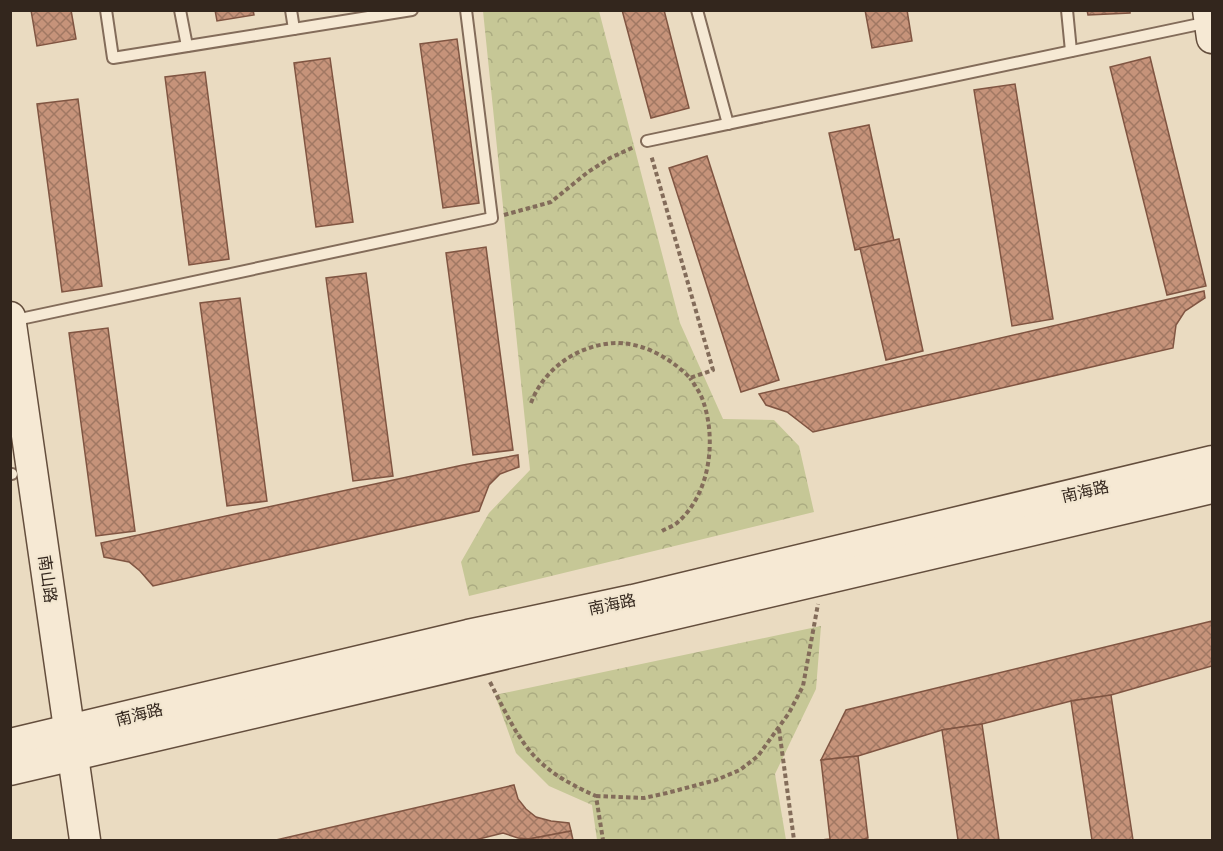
<svg xmlns="http://www.w3.org/2000/svg" width="1223" height="851" font-family="'Source Serif 4','Noto Sans SC',serif">
  <style>
    .park { fill: url(#park-crowns) }
    .building { fill: url(#building-cross-hatch); stroke: #805542; stroke-width: 1.5 }
    .lines { fill: none; stroke-linecap: round; stroke-linejoin: round }
    .lane-casing { stroke: #836c5a; stroke-width: 14 }
    .secondary-casing { stroke: #644e3d; stroke-width: 33 }
    .path { stroke: #836c5a; stroke-width: 4; stroke-dasharray: 4.5 3; stroke-linecap: butt }
    .lane { stroke: #f6e9d4; stroke-width: 10 }
    .secondary { stroke: #f6e9d4; stroke-width: 30 }
    .labels { text-anchor: middle; stroke-width: 4.5; stroke-linejoin: round; paint-order: stroke }
    .street-label { font-size: 16px; fill: #33261d; stroke: #f2e6d0 }
  </style>
  <defs>
    <pattern id="park-crowns" width="20" height="18" patternUnits="userSpaceOnUse" patternTransform="scale(1.5)"><rect width="20" height="18" fill="#c6c796"/><path d="M2 6a3 3 0 1 1 6 0M12 15a3 3 0 1 1 6 0" fill="none" stroke="#abab81"/></pattern>
    <pattern id="building-cross-hatch" width="8" height="8" patternUnits="userSpaceOnUse" patternTransform="scale(1.5)"><rect width="8" height="8" fill="#c6937a"/><path d="M0 0l8 8M0 8l8-8" fill="none" stroke="#a17863"/></pattern>
  </defs>
  <rect width="100%" height="100%" fill="#eadbc1"/>
  <g class="park">
    <path d="M483 11H599L680 323 723 419 774 420 799 446 814 512 469 596 461 562 489 513 530 470Z"/>
    <path d="M821 626 816 689 775 774 786 840H597L592 805 549 786 516 753 495 695Z"/>
  </g>
  <g class="building">
    <path d="M31 10H71L76 39 37 46Z"/>
    <path d="M215 10H253L254 15 217 21Z"/>
    <path d="M622 10H664L689 108 651 118Z"/>
    <path d="M865 10H907L912 41 872 48Z"/>
    <path d="M1087 10H1130V13L1088 15Z"/>
    <path d="M457 39 479 203 443 208 420 44Z"/>
    <path d="M1150 57 1206 286 1167 295 1110 67Z"/>
    <path d="M330 58 353 222 316 227 294 63Z"/>
    <path d="M205 72 229 259 189 265 165 77Z"/>
    <path d="M1015 84 1053 319 1012 326 974 90Z"/>
    <path d="M78 99 102 286 62 292 37 104Z"/>
    <path d="M869 125 894 241 855 250 829 133Z"/>
    <path d="M707 156 779 380 741 392 669 168Z"/>
    <path d="M899 239 923 351 886 360 860 248Z"/>
    <path d="M486 247 513 450 473 455 446 253Z"/>
    <path d="M366 273 393 476 353 481 326 278Z"/>
    <path d="M1204 291 1205 298 1185 311 1176 325 1173 348 813 432 787 412 766 405 759 394Z"/>
    <path d="M240 298 267 501 227 506 200 303Z"/>
    <path d="M108 328 135 531 96 536 69 333Z"/>
    <path d="M518 455 519 467 500 474 489 485 479 511 153 586 140 571 129 562 104 557 101 543 463 465Z"/>
    <path d="M1212 621V666L1111 695 1071 701 982 724 942 730 858 756 821 760 846 710Z"/>
    <path d="M1111 695 1133 840H1092L1071 701Z"/>
    <path d="M982 724 999 840H958L942 730Z"/>
    <path d="M858 756 868 838 860 840H821L830 839 821 760Z"/>
    <path d="M514 785 518 799 526 809 536 817 551 821 569 823 571 831 529 839 518 838 503 833 475 840H276Z"/>
    <path d="M571 831 573 840H530L529 839Z"/>
  </g>
  <g class="lines">
    <g class="lane-casing">
      <g id="lane">
        <path d="M106 10 113 58 412 10"/>
        <path d="M180 10 187 46"/>
        <path d="M291 10 294 29"/>
        <path d="M697 10 728 124"/>
        <path d="M1067 10 1071 51"/>
        <path d="M647 141 1209 22"/>
        <path d="M11 321 492 218 466 10"/>
        <path d="M10 474H12"/>
      </g>
    </g>
    <g class="secondary-casing">
      <g id="secondary">
        <path d="M1208 10 1212 38"/>
        <path d="M10 317 85 840"/>
        <path d="M10 744 468 635 633 600 1212 461"/>
        <path d="M10 770 1212 488"/>
      </g>
    </g>
    <g class="path">
      <path d="M504 215 551 202 588 172 610 158 634 147"/>
      <path d="M531 403C544 368 579 344 617 343 644 343 672 359 690 378L713 370 651 155"/>
      <path d="M662 531C667 528 674 526 678 522 711 493 717 437 702 398 699 391 694 384 690 378"/>
      <path d="M490 682C521 743 530 767 596 796L603 840"/>
      <path d="M779 729 794 840"/>
      <path d="M596 796 644 798 667 793 716 780 740 770 758 756 789 713 803 686 818 604"/>
    </g>
    <use href="#lane" class="lane"/>
    <use href="#secondary" class="secondary"/>
  </g>
  <g class="labels">
    <g class="street-label">
      <text transform="translate(1085 491) rotate(-13)" y="6">南海路</text>
      <text transform="translate(48 579) rotate(82)" y="6">南山路</text>
      <text transform="translate(612 604) rotate(-12)" y="6">南海路</text>
      <text transform="translate(139 714) rotate(-14)" y="6">南海路</text>
    </g>
  </g>
  <rect width="1223" height="851" fill="none" stroke="#33261d" stroke-width="24"/>
</svg>
